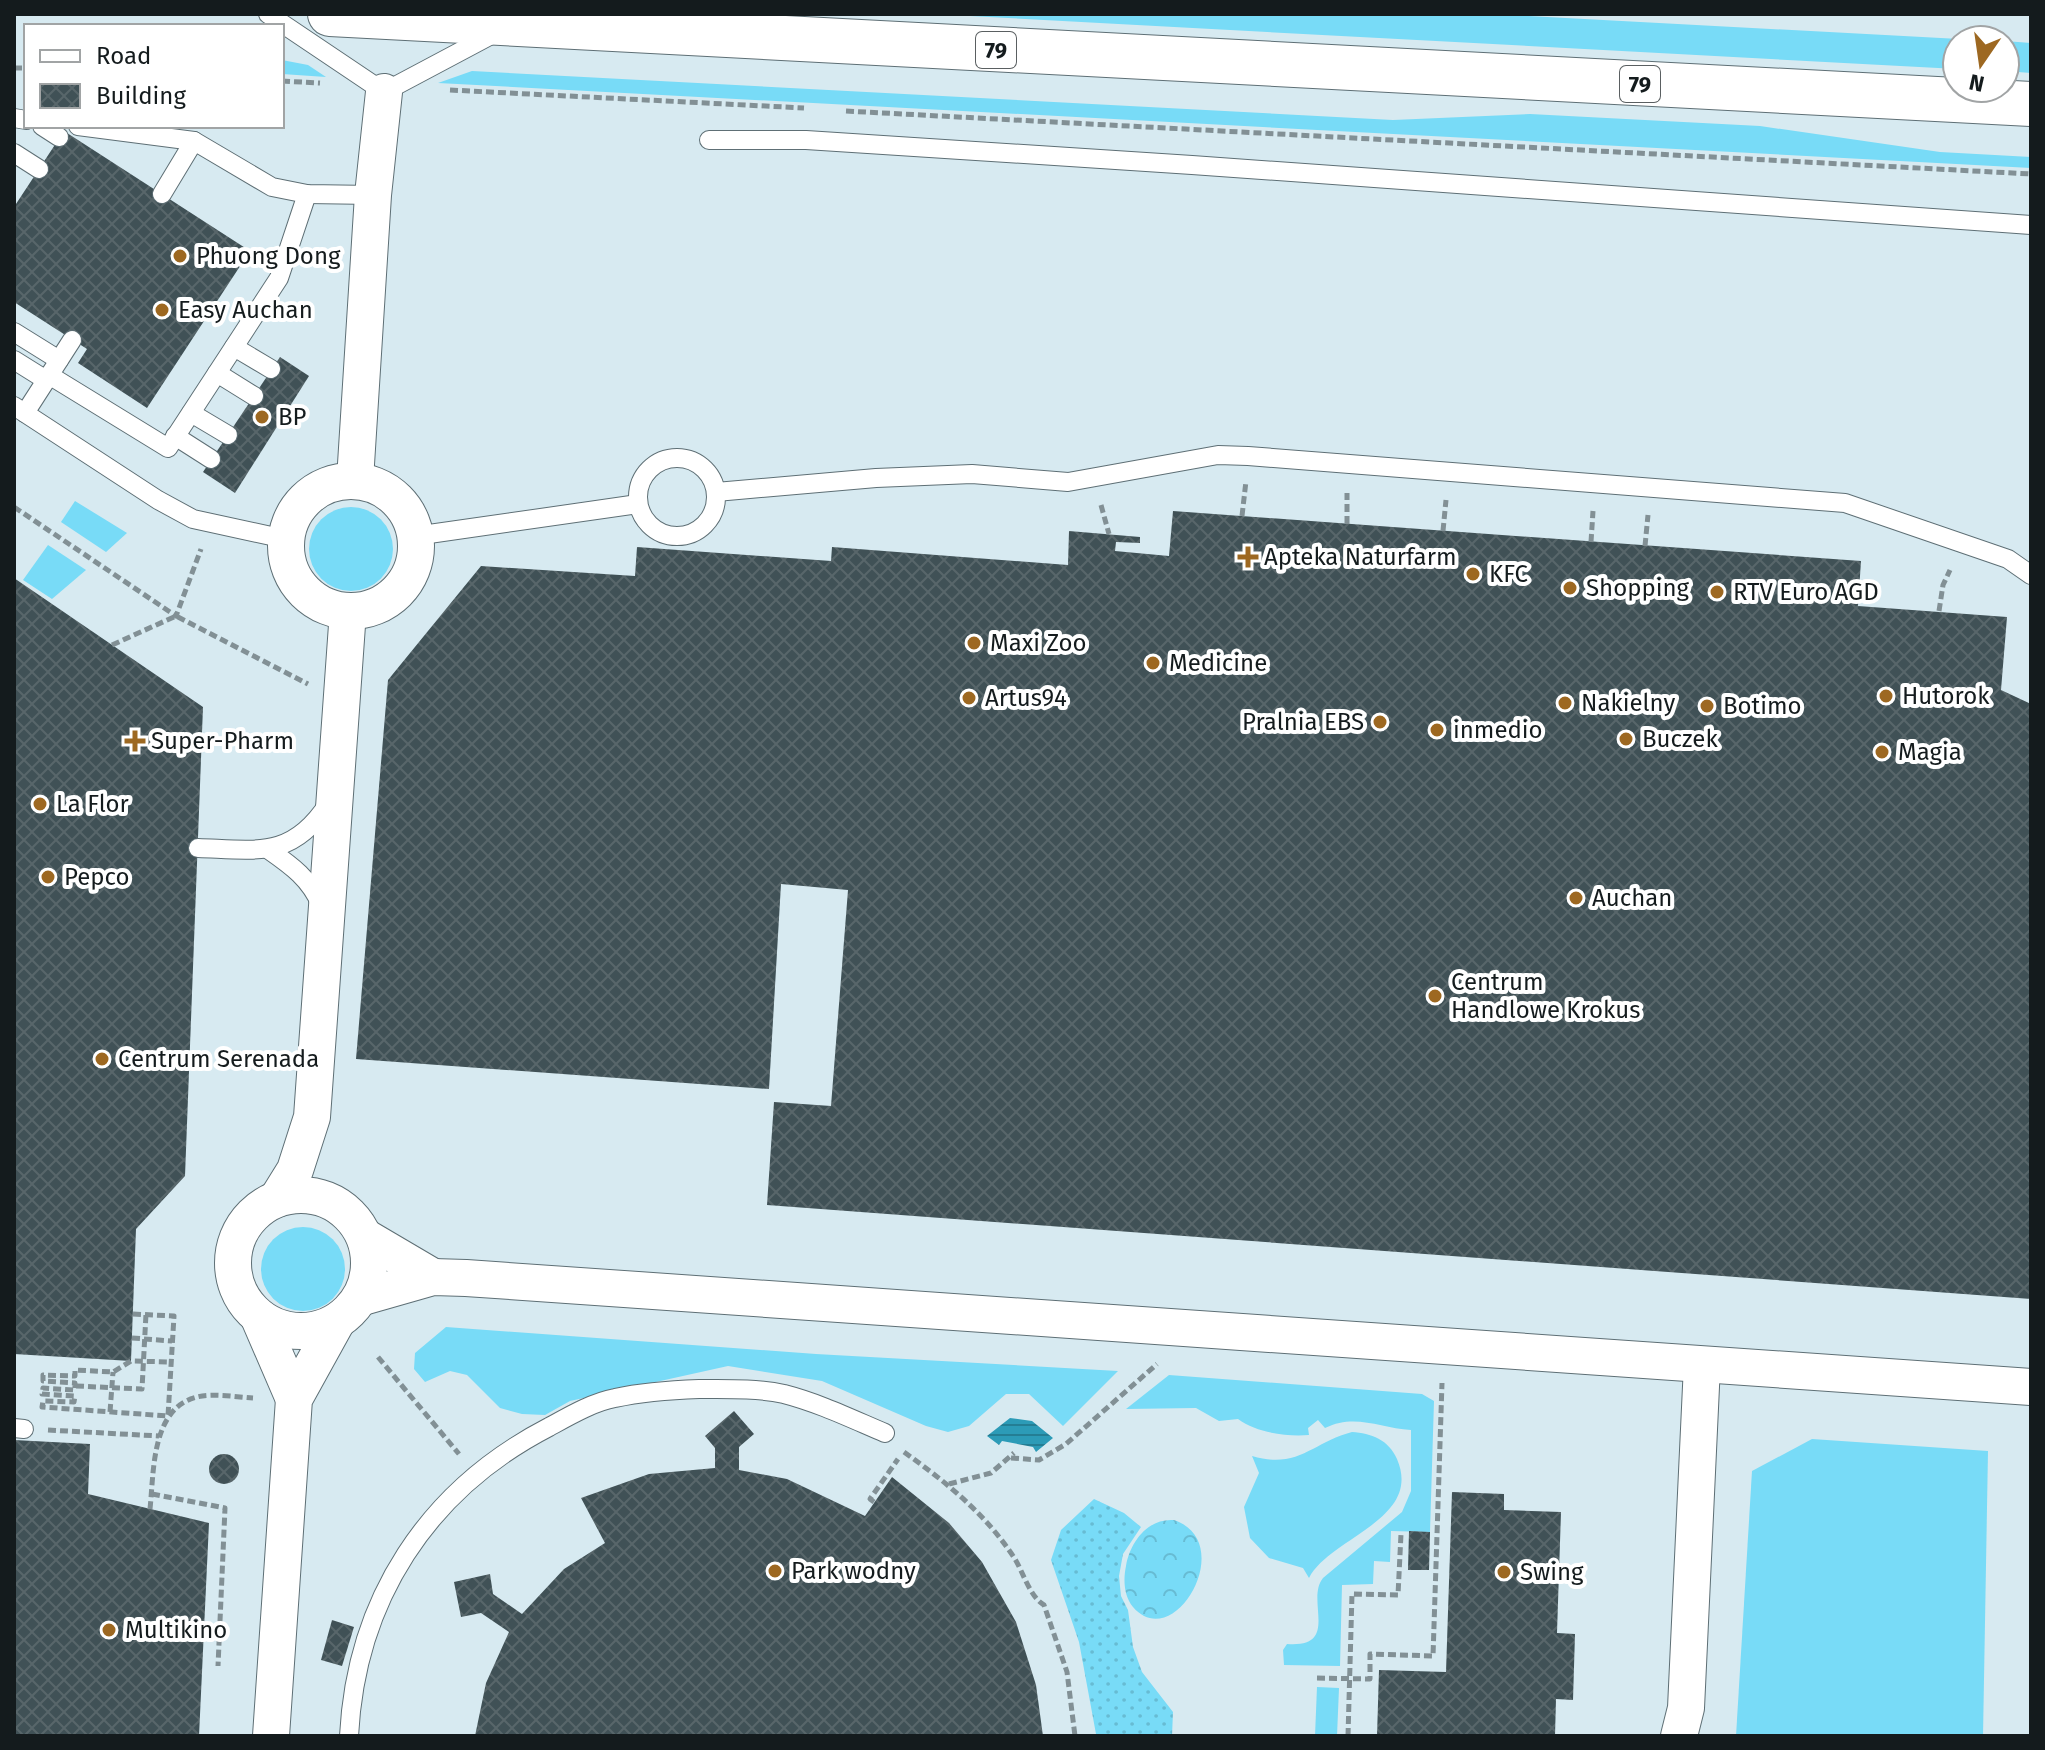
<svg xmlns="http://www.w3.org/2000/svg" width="2045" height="1750" font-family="'Fira Sans',sans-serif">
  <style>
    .grass { fill: #78dbf7 }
    .park { fill: url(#park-crowns) }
    .garden { fill: url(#garden-dots) }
    .water { fill: url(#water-rules) }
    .building { fill: url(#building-cross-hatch) }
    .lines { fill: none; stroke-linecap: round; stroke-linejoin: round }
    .lane-casing { stroke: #5e6f75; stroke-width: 20 }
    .street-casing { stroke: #5e6f75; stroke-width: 38 }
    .primary-casing { stroke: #5e6f75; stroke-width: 46 }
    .path { stroke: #829095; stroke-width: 5; stroke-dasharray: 8 4; stroke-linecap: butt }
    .lane { stroke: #fff; stroke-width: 18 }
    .street { stroke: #fff; stroke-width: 36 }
    .primary { stroke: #fff; stroke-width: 44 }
    .poi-dot { fill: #9d6821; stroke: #fff; stroke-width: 3 }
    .labels { text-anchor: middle; stroke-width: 8; stroke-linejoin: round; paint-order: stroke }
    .shield { fill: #fff; stroke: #5a5f61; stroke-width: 2 }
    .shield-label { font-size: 22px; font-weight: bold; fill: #141b1d }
    .poi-label { font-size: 24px; fill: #141b1d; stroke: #fff; text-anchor: start }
  </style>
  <defs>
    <pattern id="park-crowns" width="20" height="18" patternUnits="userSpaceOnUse" patternTransform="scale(2)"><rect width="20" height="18" fill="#78dbf7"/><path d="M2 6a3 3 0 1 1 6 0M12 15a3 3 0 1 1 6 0" fill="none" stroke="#67bbd3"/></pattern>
    <pattern id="garden-dots" width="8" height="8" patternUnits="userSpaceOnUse" patternTransform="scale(2)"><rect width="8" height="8" fill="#78dbf7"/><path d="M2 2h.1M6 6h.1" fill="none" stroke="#67bbd3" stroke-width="1.8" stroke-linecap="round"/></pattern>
    <pattern id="water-rules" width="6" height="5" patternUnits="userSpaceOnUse" patternTransform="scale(2)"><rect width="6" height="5" fill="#2c9bb7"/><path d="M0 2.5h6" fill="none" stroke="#247e94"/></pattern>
    <pattern id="building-cross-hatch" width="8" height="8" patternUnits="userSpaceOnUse" patternTransform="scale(2)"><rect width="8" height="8" fill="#405156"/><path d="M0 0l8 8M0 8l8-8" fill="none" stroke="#58666a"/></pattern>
  </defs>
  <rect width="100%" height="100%" fill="#d7eaf1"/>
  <g class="grass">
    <path d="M932 14H1492L1978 40H1957V69Z"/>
    <path d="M2005 41 2031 43V73L2005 71Z"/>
    <path d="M282 60 308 65 326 77 282 74Z"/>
    <path d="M472 71 1393 120 1530 114 1760 126 1940 152 2031 157V168L438 83Z"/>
    <path d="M75 501 127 533 106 552 61 522Z"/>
    <circle cx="351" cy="549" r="42"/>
    <path d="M48 545 86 570 52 599 23 580Z"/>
    <circle cx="303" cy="1269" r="42"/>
    <path d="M446 1327 816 1354 1118 1371 1063 1426 1029 1394H1006L969 1426 948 1432 926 1426 822 1381 728 1366 570 1401 545 1415 522 1414 500 1408 467 1375 450 1371 425 1382 414 1369 415 1353Z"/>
    <path d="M1169 1375 1422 1394 1434 1401 1430 1532 1391 1531 1390 1562 1374 1561 1373 1584 1342 1585 1340 1666 1284 1665 1283 1650 1287 1644C1341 1648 1305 1600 1323 1578L1402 1512 1411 1491V1430C1380 1428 1355 1413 1325 1428L1318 1420 1308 1428 1309 1435C1288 1437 1257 1433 1238 1419L1219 1421 1196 1408 1126 1409Z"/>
    <path d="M1352 1432C1371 1433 1389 1440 1397 1459 1423 1520 1330 1537 1309 1578L1303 1568 1269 1558 1250 1538 1244 1507 1259 1473 1252 1456C1298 1470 1313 1442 1352 1432Z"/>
    <path d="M1812 1439 1988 1451 1983 1736H1736L1752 1471Z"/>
    <path d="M1317 1687 1339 1688 1337 1736H1315Z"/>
  </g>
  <path class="park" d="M1174 1520C1239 1542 1174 1655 1133 1607 1124 1596 1123 1580 1126 1566 1130 1542 1148 1518 1174 1520Z"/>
  <path class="garden" d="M1094 1499 1124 1513 1141 1527 1123 1554 1119 1576 1121 1596 1128 1610 1133 1647 1142 1672 1173 1712 1172 1736 1096 1734 1079 1642 1051 1560 1061 1530Z"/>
  <path class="water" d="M1010 1418 1032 1421 1053 1438 1036 1452 1033 1447 1002 1441 999 1445 987 1436Z"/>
  <g class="building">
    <path d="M64 131 250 251 147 408 78 363 87 349 14 302V207Z"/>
    <path d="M280 357 309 376 235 493 203 472Z"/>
    <path d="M1173 511 1861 561 1858 606 2007 617 2001 690 2031 704V1299L767 1205 774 1102 831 1106 848 890 781 884 769 1089 356 1059 388 680 481 566 635 576 637 547 831 561 832 547 1068 565 1069 531 1140 537V543L1116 542 1115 551 1169 556Z"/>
    <path d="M14 578 203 707 185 1176 136 1229 131 1361 14 1354Z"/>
    <path d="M734 1411 754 1434 739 1447V1470L787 1479 865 1516 892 1477 949 1523 982 1562 1016 1622 1036 1685 1043 1736H475L486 1683 509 1632 481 1613 461 1617 454 1582 490 1574 493 1594 522 1614 564 1569 605 1543 581 1498 649 1474 715 1468V1448L705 1436Z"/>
    <path d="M14 1440 90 1444 88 1494 209 1523 199 1736H14Z"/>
    <circle cx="224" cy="1469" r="15"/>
    <path d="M1452 1492 1504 1494V1510L1561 1512 1557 1633 1575 1634 1573 1700 1556 1699 1555 1736H1377L1379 1670 1446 1672Z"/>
    <path d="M1409 1531 1430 1532 1429 1570H1408Z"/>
    <path d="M332 1620 354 1627 342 1666 321 1660Z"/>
  </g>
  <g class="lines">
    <g class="lane-casing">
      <g id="lane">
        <path d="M268 14 384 92 495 33"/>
        <path d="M14 118 26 120"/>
        <path d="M42 126 59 137"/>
        <path d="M78 126 194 141 272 187 307 194 373 195"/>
        <path d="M709 140H806L1192 165 2031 225"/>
        <path d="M14 153 39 169"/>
        <path d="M162 194 194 141"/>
        <path d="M14 332 59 360"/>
        <path d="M234 347 271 369"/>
        <path d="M14 360 46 380"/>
        <path d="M217 373 254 396"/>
        <path d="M49 375 168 448 279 278 307 194"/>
        <path d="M14 406 158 500 193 519 285 539"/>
        <path d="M25 413 72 340"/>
        <path d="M191 413 228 435"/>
        <path d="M175 436 211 459"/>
        <circle cx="677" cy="497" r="39"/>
        <path d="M716 492 876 478 972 474 1068 482 1218 455 1248 456 1845 503 2008 559 2031 575"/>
        <path d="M415 536 638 504"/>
        <path d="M198 848C257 850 292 859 328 804"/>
        <path d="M269 850C292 866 310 879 321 905"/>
        <path d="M14 1428 24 1429"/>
        <path d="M349 1736C356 1600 427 1490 549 1427 569 1416 593 1402 615 1398 643 1392 671 1390 699 1389 726 1389 757 1388 784 1394 819 1403 852 1419 885 1433"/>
      </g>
    </g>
    <g class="street-casing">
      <g id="street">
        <path d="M355 480 373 195 384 92"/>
        <circle cx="351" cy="546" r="65"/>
        <circle cx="301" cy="1263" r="68"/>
        <path d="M277 1199 295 1170 312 1117 348 611"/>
        <path d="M365 1237 433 1277"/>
        <path d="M363 1297 433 1277 466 1278 2031 1387"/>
        <path d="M259 1318 294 1399"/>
        <path d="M271 1736 294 1399 336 1323"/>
        <path d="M1679 1736 1686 1708 1702 1365"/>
      </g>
    </g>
    <g class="primary-casing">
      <path id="primary" d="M330 14 2031 104"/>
    </g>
    <g class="path">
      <path d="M14 68H26"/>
      <path d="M282 81 320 83"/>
      <path d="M450 90 804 108"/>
      <path d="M846 111 2031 174"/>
      <path d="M1101 505 1109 534"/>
      <path d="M14 507 176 616 201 549"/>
      <path d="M1242 516 1246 481"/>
      <path d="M1347 524V493"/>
      <path d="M1443 531 1446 500"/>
      <path d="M1591 542 1593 511"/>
      <path d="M1645 546 1648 515"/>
      <path d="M1939 611 1943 585 1950 570"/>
      <path d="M112 645 176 616 308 684"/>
      <path d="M133 1314 174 1316 168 1416 42 1407 43 1401 74 1402 75 1396 42 1394 43 1388 75 1390V1383L43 1381V1375L75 1376V1370L113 1372 131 1361 171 1362"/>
      <path d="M132 1338 172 1341"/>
      <path d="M378 1357 459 1454"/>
      <path d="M76 1386 142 1389 146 1314"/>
      <path d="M110 1412 113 1372"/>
      <path d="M48 1430 159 1436"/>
      <path d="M904 1452C946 1482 986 1514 1015 1559 1023 1572 1030 1597 1044 1605L1067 1672 1075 1736"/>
      <path d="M1011 1458 1039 1460 1066 1444 1157 1364"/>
      <path d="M949 1484 991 1473 1014 1453"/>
      <path d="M152 1494 225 1508 218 1666"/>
      <path d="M874 1502 870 1499 898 1459"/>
      <path d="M150 1509C154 1472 151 1408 197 1397 213 1393 236 1397 253 1398"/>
      <path d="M1317 1678 1370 1679V1654L1433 1656 1442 1383"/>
      <path d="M1348 1736 1352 1594 1398 1595 1401 1534"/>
    </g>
    <use href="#lane" class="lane"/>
    <use href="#street" class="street"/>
    <use href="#primary" class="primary"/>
  </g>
  <g class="poi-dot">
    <circle cx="180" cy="256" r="8"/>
    <circle cx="162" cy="310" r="8"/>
    <circle cx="262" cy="417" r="8"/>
    <path d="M1244 545h8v8h8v8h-8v8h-8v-8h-8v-8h8z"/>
    <circle cx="1473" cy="574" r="8"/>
    <circle cx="1570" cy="588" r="8"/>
    <circle cx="1717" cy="592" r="8"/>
    <circle cx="974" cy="643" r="8"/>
    <circle cx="1153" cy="663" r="8"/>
    <circle cx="1886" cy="696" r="8"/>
    <circle cx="969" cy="698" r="8"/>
    <circle cx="1565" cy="703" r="8"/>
    <circle cx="1707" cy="706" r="8"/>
    <circle cx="1380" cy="722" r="8"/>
    <circle cx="1437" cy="730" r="8"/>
    <circle cx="1626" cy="739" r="8"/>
    <path d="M131 729h8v8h8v8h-8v8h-8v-8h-8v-8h8z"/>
    <circle cx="1882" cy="752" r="8"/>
    <circle cx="40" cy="804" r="8"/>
    <circle cx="48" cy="877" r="8"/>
    <circle cx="1576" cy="898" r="8"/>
    <circle cx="1435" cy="996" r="8"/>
    <circle cx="102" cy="1059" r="8"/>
    <circle cx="775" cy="1571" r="8"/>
    <circle cx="1504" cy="1572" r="8"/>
    <circle cx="109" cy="1630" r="8"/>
  </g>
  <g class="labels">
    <g class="shield">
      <rect x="976" y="32" width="40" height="36" rx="6"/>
      <rect x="1620" y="66" width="40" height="36" rx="6"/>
    </g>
    <g class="shield-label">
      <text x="996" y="58">79</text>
      <text x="1640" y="92">79</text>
    </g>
    <g class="poi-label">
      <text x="196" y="264">Phuong Dong</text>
      <text x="178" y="318">Easy Auchan</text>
      <text x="278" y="425">BP</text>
      <text x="1264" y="565">Apteka Naturfarm</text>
      <text x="1489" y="582">KFC</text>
      <text x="1586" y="596">Shopping</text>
      <text x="1733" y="600">RTV Euro AGD</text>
      <text x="990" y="651">Maxi Zoo</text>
      <text x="1169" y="671">Medicine</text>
      <text x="1902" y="704">Hutorok</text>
      <text x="985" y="706">Artus94</text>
      <text x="1581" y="711">Nakielny</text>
      <text x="1723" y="714">Botimo</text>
      <text x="1364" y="730" text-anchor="end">Pralnia EBS</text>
      <text x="1453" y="738">inmedio</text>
      <text x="1642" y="747">Buczek</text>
      <text x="151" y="749">Super-Pharm</text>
      <text x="1898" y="760">Magia</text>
      <text x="56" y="812">La Flor</text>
      <text x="64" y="885">Pepco</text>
      <text x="1592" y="906">Auchan</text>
      <text x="1451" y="990">Centrum<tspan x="1451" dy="28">Handlowe Krokus</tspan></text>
      <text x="118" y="1067">Centrum Serenada</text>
      <text x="791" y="1579">Park wodny</text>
      <text x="1520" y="1580">Swing</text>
      <text x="125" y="1638">Multikino</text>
    </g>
  </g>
  <rect width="2045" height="1750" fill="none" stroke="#141b1d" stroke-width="32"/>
  <rect x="24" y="24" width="260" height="104" fill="#ffffff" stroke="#a1a4a5" stroke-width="2"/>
  <rect x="40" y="50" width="40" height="12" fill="#ffffff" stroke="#a1a4a5" stroke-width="2"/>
  <text x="96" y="64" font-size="24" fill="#141b1d">Road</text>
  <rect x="40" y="84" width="40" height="24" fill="url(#building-cross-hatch)" stroke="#a1a4a5" stroke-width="2"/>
  <text x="96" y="104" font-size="24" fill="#141b1d">Building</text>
  <g transform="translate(1981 64) rotate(193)"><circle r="38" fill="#ffffff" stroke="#a1a4a5" stroke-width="2"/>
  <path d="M0-6L14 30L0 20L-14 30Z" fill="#9d6821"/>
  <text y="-12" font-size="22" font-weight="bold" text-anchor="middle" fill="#141b1d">N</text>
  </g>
</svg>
